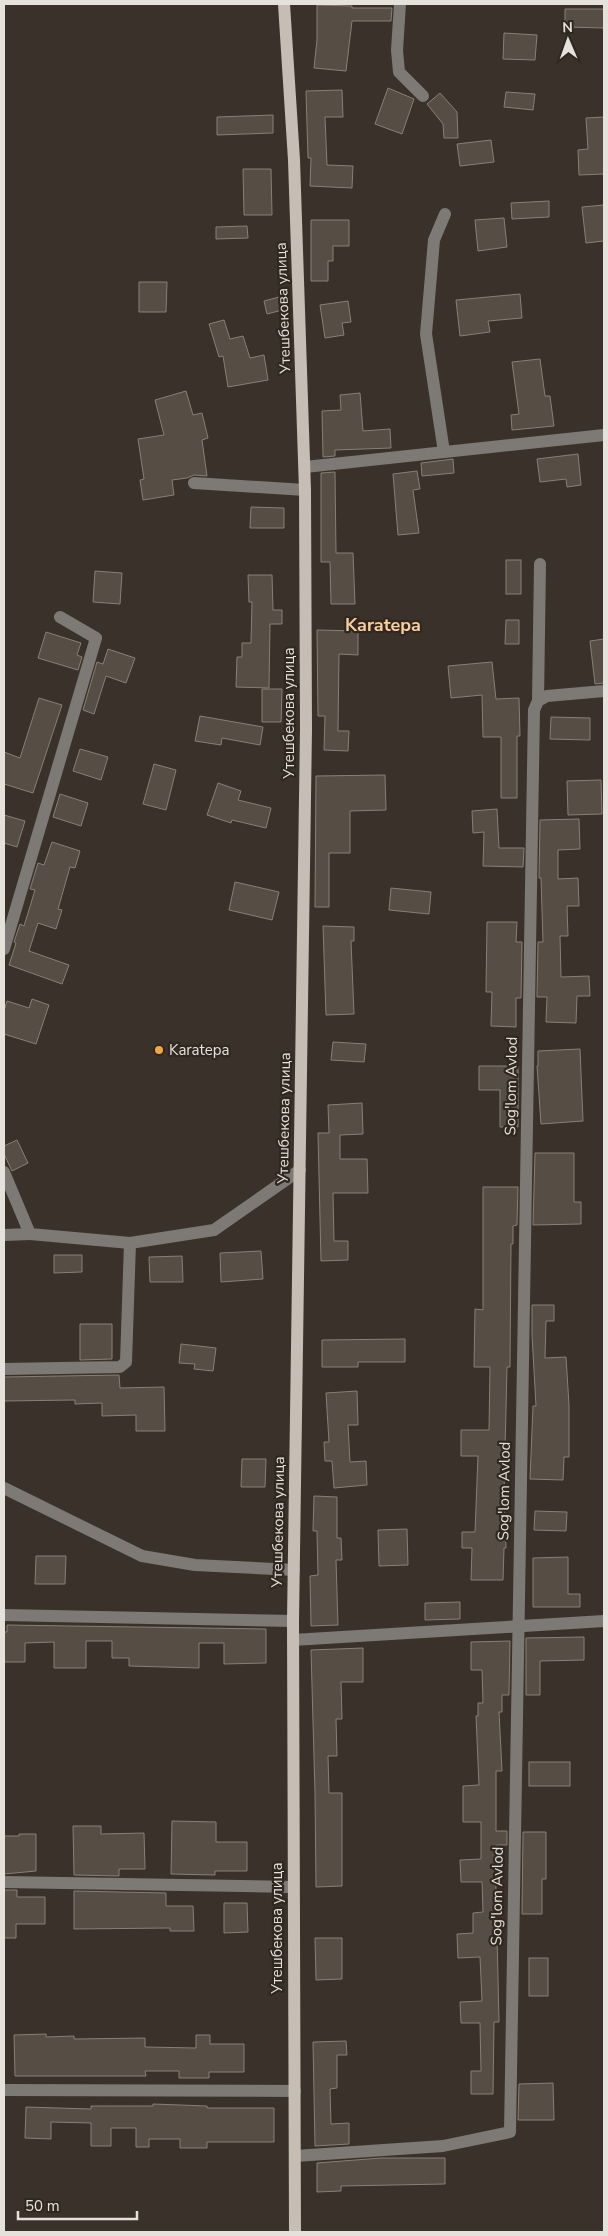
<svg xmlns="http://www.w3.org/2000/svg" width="608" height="2236" font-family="'Nunito Sans',sans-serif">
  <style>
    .building { fill: #564e45; stroke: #887f76 }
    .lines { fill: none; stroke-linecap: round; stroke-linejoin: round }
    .minor { stroke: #7d7975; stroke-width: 12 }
    .major { stroke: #c6beb5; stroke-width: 12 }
    .poi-dot { fill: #f2a541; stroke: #302820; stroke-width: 2 }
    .labels { text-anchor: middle; stroke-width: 4.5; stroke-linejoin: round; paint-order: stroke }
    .street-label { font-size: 15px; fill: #e5e1db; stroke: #302820 }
    .poi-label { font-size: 15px; fill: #e5e1db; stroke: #302820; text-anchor: start }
    .quarter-label { font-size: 18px; font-weight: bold; fill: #facf9e; stroke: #302820 }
  </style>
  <rect width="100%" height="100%" fill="#3a322a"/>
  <g class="building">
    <path d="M317 5 352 6V8H392L391 21H352L346 71 314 68 317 40Z"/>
    <path d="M565 9H604V28L565 27Z"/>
    <path d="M504 33 537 35 535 60 503 59Z"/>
    <path d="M388 88 414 99 402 134 375 124Z"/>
    <path d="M342 90 343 117H325L327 165 353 166 352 188 310 186 311 158H308L306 91Z"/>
    <path d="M506 92 535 94 533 110 504 107Z"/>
    <path d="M440 93 457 112 458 138H444L443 124 427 104Z"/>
    <path d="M273 115V133L217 135V117Z"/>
    <path d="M604 117V174L579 175 578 150 588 149 586 118Z"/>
    <path d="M491 140 494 162 460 166 457 144Z"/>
    <path d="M243 169H271L272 215H244Z"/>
    <path d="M549 201V217L512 219 511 203Z"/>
    <path d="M604 205V241L586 243 582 207Z"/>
    <path d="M504 218 507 247 478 251 475 220Z"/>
    <path d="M311 220H349V246H333V261H328V281H311Z"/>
    <path d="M247 226 248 238 216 239V227Z"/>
    <path d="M139 282H167L166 312H139Z"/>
    <path d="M520 294 522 318 488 321 490 332 460 336 456 300Z"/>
    <path d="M283 296 286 309 267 314 264 301Z"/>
    <path d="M348 301 351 322 342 323 344 335 325 338 320 305Z"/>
    <path d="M224 320 230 339 243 336 250 358 264 355 268 380 228 387 223 356 219 357 209 324Z"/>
    <path d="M540 359 545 396H550L554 426 512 430 511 415 519 414 512 362Z"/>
    <path d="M186 391 193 415 202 413 208 438 202 440 207 476 194 475 187 478 172 480 174 495 143 500 140 480 144 479 138 439 164 435 155 400Z"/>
    <path d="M360 393 363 431 390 429 391 448 335 450V456L323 457 322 411 341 410 340 395Z"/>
    <path d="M578 454 581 485 567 487 566 479 540 482 537 459Z"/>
    <path d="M453 459 454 473 422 476 421 463Z"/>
    <path d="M417 471 420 489 413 490 419 533 398 535 393 474Z"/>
    <path d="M335 472 336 553H353L355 604H331L330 562H321V473Z"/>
    <path d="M251 507 284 508V528H250Z"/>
    <rect x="506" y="560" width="15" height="34"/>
    <path d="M95 571 122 573 120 604 93 602Z"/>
    <path d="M248 575H272L273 610H282V624H270L269 688 236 687 237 657H242V643H251L252 602H249Z"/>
    <path d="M506 620H519V644H505Z"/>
    <path d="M317 630 358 631V655L339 654 338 731H349L348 751 324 750 325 716H318Z"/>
    <path d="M46 632 81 643 77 655 82 657 78 670 38 658Z"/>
    <path d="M604 639V683L595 684 590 641Z"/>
    <path d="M108 649 135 658 126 683 106 676 94 714 83 710 97 662 103 664Z"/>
    <path d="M492 662 496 699 519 698 520 736H517V798H501V737H483L482 695 451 698 448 666Z"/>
    <path d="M262 689H282L281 722H262Z"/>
    <path d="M39 698 62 705 33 793 4 784V752L20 758Z"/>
    <path d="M200 716 263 727 260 745 222 738 221 745 195 741Z"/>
    <path d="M551 717 590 718V740L550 739Z"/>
    <path d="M80 749 108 757 101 780 73 771Z"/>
    <path d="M154 764 176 770 166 810 143 804Z"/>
    <path d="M385 775 386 810 350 811V853H329V907H315L316 776Z"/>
    <path d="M601 780 602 814 568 815 567 781Z"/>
    <path d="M218 783 241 791 238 800 271 808 266 828 232 820 231 823 207 815Z"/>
    <path d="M60 794 88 803 81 826 53 817Z"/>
    <path d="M497 809 499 848H524L523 867 483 866 484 832 473 833 472 811Z"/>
    <path d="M4 815 25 821 17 847 4 843Z"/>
    <path d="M579 819 580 849 558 850V879L578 878 579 906H567L568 936H560L561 977 589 976 590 996H577L576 1023 546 1022 547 997H537L538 942H543L541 878H539L540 820Z"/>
    <path d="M52 842 80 851 75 868 70 867 58 909 62 910 56 929 38 923 29 951 69 965 62 984 9 965 16 943 14 942 20 924 24 926 35 890 30 889 38 863 44 865Z"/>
    <path d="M235 882 279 892 272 920 229 910Z"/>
    <path d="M391 888 431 892 429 914 389 910Z"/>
    <path d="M487 922H517L516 942H522L521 998H516V1027L491 1026 492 992H486Z"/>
    <path d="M323 926 354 927V941H351L354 1014 326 1015Z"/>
    <path d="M32 999 49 1005 36 1044 4 1034V1011L7 1001 29 1008Z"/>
    <path d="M333 1042 366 1044 364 1062 331 1060Z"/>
    <path d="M580 1049 583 1121 541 1124 537 1066H538V1051Z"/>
    <path d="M479 1066H518V1127H500V1090H479Z"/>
    <path d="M362 1103 363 1134 340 1135V1159H367L368 1193H333L334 1241H348V1260L321 1261 318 1133H329L328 1105Z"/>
    <path d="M17 1140 28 1163 12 1171 4 1154V1146Z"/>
    <path d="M535 1153H574V1202H581V1224L533 1225Z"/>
    <path d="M483 1187H518L517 1225 513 1226V1244H511L510 1367H507L504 1493 506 1548H504L503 1580H471L472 1548H462V1532H475L478 1456H461V1430H489L490 1367H474L475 1309 483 1310Z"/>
    <path d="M261 1251 263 1279 221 1282 220 1253Z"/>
    <path d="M54 1255H82V1272L54 1273Z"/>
    <path d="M182 1256 183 1282H150L149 1257Z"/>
    <path d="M532 1305H554V1321H546L545 1358 566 1357 569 1405V1457H564L563 1480 530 1479 533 1406H536L532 1335Z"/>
    <path d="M80 1324H112V1359L80 1360Z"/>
    <path d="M405 1339V1362H358V1367H322V1340Z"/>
    <path d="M181 1344 216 1348 213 1371 194 1369 195 1364 179 1363Z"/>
    <path d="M119 1375 120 1388 164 1387 165 1431H136V1415L102 1416V1403L75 1404V1400L4 1401V1377Z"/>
    <path d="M357 1391 358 1425H348L350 1462 366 1461 367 1485 334 1488 332 1461H325L324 1442H329L326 1393Z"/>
    <path d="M242 1459H266L265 1487H241Z"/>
    <path d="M314 1496 337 1497V1538H341L342 1560H336L338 1625 311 1626 310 1576 318 1575 317 1531H313Z"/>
    <path d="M535 1511 567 1512 566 1531 534 1530Z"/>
    <path d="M407 1529 408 1565 379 1566 378 1530Z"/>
    <path d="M36 1556H66L65 1584H35Z"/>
    <path d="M568 1557V1594H580V1607H533V1558Z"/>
    <path d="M460 1602V1619L425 1620V1603Z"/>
    <path d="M7 1625 266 1629V1663L224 1664V1643H199V1668L129 1666V1658H112V1641H86V1668H54V1642L25 1643V1662H4V1632H7Z"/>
    <path d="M584 1637V1660L540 1661V1695H526V1638Z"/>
    <path d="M510 1641 509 1695H502V1712H499L502 1771H496V1831H507V1845H497L495 1847 499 2022H494L493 2094H471V2071H481L480 2023H461L460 2002 482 2001 480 1957 458 1958 457 1934 473 1933V1913L483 1912 482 1882H461L460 1860 481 1859V1822H463V1786L479 1785 476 1716H478V1703H483L482 1670H471V1642Z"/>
    <path d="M363 1648V1682H341L342 1719H336L337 1756H328L329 1793H342V1886L316 1887 315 1793 311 1650Z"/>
    <rect x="529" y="1762" width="41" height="24"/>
    <path d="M172 1821 216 1822V1842H247V1871H215V1875L171 1874Z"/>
    <path d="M73 1826H101V1834L144 1833 145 1869H119V1876L74 1875Z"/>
    <path d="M523 1832H546V1879H542V1914H522Z"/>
    <path d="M19 1834H36V1871L4 1874V1836H19Z"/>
    <path d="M4 1890H17V1897H45V1924H16V1938H4Z"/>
    <path d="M74 1891 166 1893V1906H193L194 1931H170V1928L74 1929Z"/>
    <path d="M224 1903H247L248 1932 224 1933Z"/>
    <path d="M315 1938H342V1979L316 1980Z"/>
    <rect x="529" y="1958" width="19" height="38"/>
    <path d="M46 2034V2037L74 2036V2039L145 2038V2047L196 2048V2035H210V2044H244V2072H209V2078H179V2071H145L146 2076H15L14 2035Z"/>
    <path d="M346 2041 347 2055H337V2088L330 2089 331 2124 349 2123V2144L315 2146 313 2042Z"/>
    <path d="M553 2083 554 2120H518L519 2084Z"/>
    <path d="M153 2104 207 2106V2108H274V2142H207V2148H180V2139H149V2147H136V2128H111V2146H91V2123L51 2122V2139L25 2138 26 2107 91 2109V2106H153Z"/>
    <path d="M381 2158H445V2184L341 2186V2191L317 2192V2163Z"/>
  </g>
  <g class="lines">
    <g class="minor">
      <path d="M400 4 397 50 399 72 423 96"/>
      <path d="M444 452 426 334 434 240 445 214"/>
      <path d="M305 467 604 435"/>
      <path d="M194 483 305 490"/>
      <path d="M538 701 540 564"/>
      <path d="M4 949 96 638 60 617"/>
      <path d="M4 1172 30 1234 130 1243 214 1230 300 1170"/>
      <path d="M4 1235 30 1234"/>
      <path d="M4 1369 120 1367 126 1362 130 1243"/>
      <path d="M4 1488 142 1556 195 1565 294 1570"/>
      <path d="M4 1615 293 1621"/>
      <path d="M293 1640 604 1621"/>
      <path d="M4 1882 293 1887"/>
      <path d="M4 2090 295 2091"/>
      <path d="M295 2156 443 2146 510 2132 534 710 538 701 547 696 604 691"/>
    </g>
    <path class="major" d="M284 4 294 160 305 490 306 729 293 1621 295 2232"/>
  </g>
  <circle class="poi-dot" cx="159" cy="1050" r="5"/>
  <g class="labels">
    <g class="street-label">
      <text transform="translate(283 308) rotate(-92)" y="5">Утешбекова улица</text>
      <text transform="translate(289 713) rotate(-90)" y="5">Утешбекова улица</text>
      <text transform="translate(511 1086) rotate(-89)" y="5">Sog'lom Avlod</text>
      <text transform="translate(284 1118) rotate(-89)" y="5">Утешбекова улица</text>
      <text transform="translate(504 1491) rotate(-89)" y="5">Sog'lom Avlod</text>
      <text transform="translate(278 1522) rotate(-89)" y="5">Утешбекова улица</text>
      <text transform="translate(497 1896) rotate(-89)" y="5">Sog'lom Avlod</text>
      <text transform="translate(277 1928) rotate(-90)" y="5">Утешбекова улица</text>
    </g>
    <g class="poi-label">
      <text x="169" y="1055">Karatepa</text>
    </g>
    <g class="quarter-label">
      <text x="383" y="631">Karatepa</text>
    </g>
  </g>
  <rect width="608" height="2236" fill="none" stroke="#e5e1db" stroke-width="10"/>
  <g transform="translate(568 40) rotate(358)" stroke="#302820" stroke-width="4" paint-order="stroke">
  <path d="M0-4L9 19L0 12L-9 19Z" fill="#e5e1db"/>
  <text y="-8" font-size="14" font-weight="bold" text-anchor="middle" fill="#e5e1db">N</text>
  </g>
  <path d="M18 2211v8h119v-8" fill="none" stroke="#e5e1db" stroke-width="2.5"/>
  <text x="25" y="2211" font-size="15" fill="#e5e1db" stroke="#302820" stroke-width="4" paint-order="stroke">50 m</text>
</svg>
